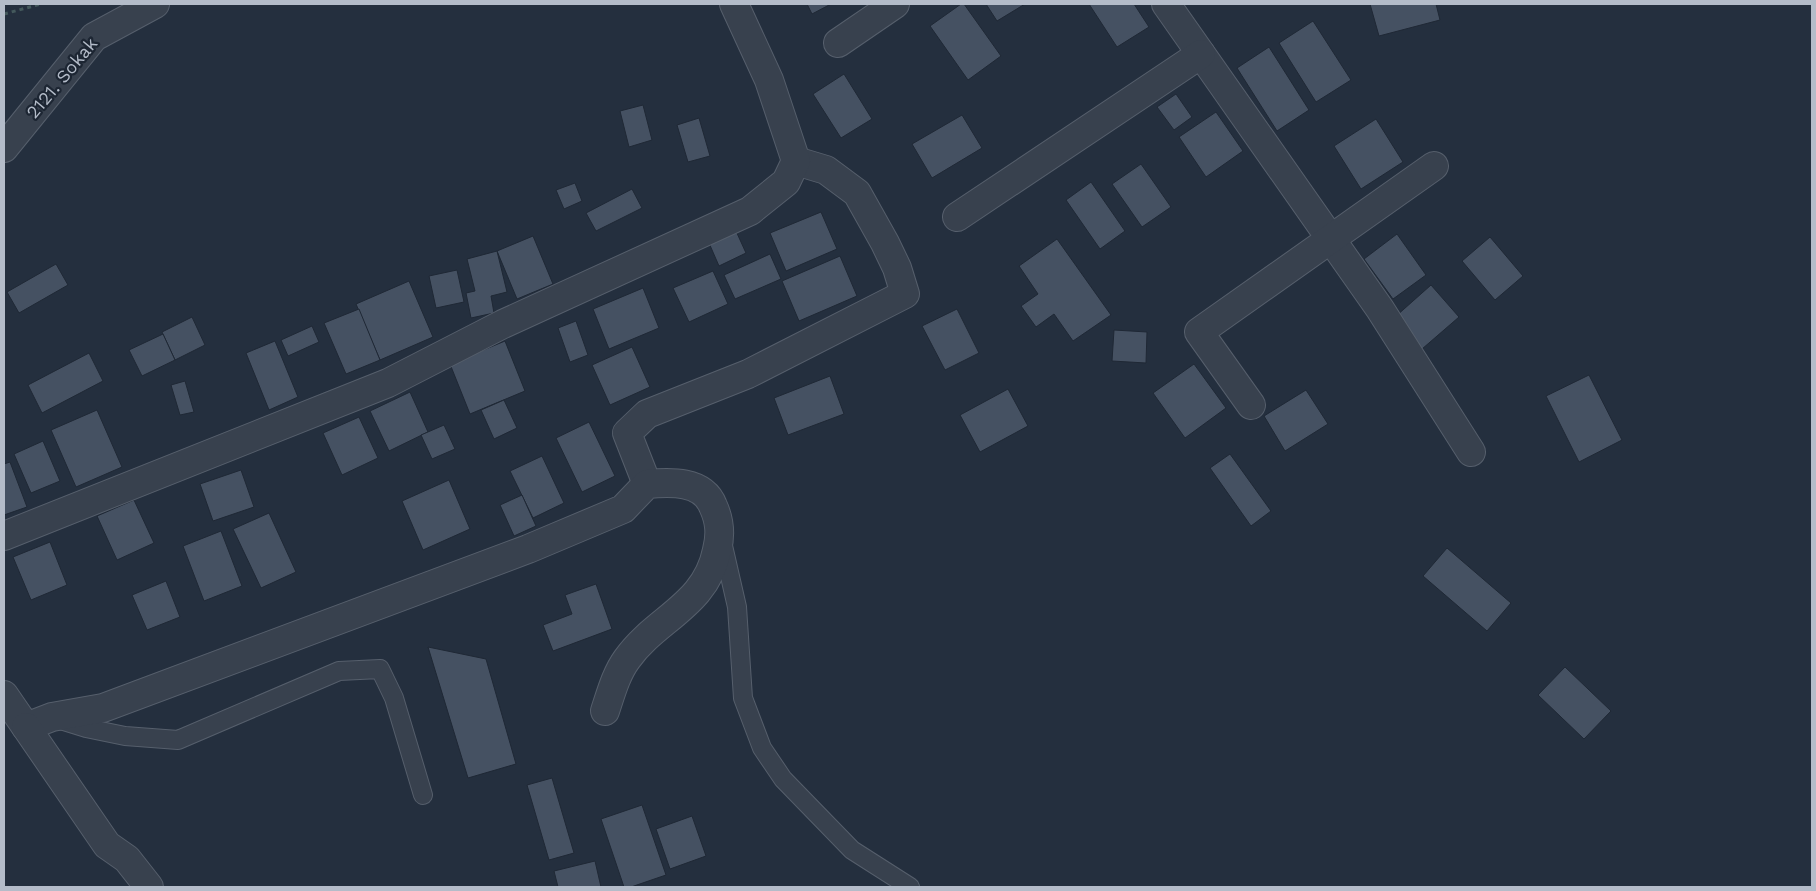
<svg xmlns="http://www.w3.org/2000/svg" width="1816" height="891" font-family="'Work Sans',sans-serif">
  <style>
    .building { fill: #455162; stroke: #1f2835 }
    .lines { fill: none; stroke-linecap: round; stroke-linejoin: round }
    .service-casing { stroke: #565f6c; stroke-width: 20 }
    .minor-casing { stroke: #565f6c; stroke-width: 30 }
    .path { stroke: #44595c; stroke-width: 3; stroke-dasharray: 4 4; stroke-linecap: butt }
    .service { stroke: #38414e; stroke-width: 18 }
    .minor { stroke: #38414e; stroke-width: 28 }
    .labels { text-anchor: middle; stroke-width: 4.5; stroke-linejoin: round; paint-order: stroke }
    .street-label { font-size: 18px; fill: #b4bcc9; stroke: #1d2633 }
  </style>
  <rect width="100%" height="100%" fill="#242f3e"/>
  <g class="building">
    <path d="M807 4H831L812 14Z"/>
    <path d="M961 4H964L1001 56 968 80 930 26Z"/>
    <path d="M986 4H1025L997 21Z"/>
    <path d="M1089 4H1134L1149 27 1117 47Z"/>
    <path d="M1370 4H1436L1440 20 1379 36Z"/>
    <path d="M1313 21 1351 80 1316 102 1279 43Z"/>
    <path d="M1269 47 1309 110 1277 131 1237 68Z"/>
    <path d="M844 74 872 119 841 138 813 94Z"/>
    <path d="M1176 94 1192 117 1174 130 1157 107Z"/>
    <path d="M643 105 652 140 629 147 620 111Z"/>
    <path d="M1216 112 1243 151 1206 177 1179 137Z"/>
    <path d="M962 115 982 148 932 178 912 144Z"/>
    <path d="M699 118 710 156 688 162 677 125Z"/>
    <path d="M1376 119 1403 162 1361 189 1334 146Z"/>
    <path d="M1141 164 1171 207 1142 227 1112 184Z"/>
    <path d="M1091 182 1125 231 1100 249 1066 200Z"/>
    <path d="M575 183 582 201 564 209 556 190Z"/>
    <path d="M632 189 642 208 596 231 586 213Z"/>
    <path d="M821 212 837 249 786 271 770 233Z"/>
    <path d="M736 231 746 253 719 266 709 243Z"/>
    <path d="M1397 234 1426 275 1393 299 1364 259Z"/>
    <path d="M533 236 553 284 517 299 497 251Z"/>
    <path d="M1490 237 1523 276 1495 300 1462 261Z"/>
    <path d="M1057 239 1111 315 1073 341 1054 314 1036 327 1021 306 1038 294 1019 266Z"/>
    <path d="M497 251 507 292 491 296 494 313 471 318 466 293 475 291 467 259Z"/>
    <path d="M770 254 781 279 735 299 724 275Z"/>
    <path d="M840 256 857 296 799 321 782 281Z"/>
    <path d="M56 264 68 285 19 313 7 292Z"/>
    <path d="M457 270 464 302 436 308 429 276Z"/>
    <path d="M713 271 728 304 689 322 673 288Z"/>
    <path d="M409 281 433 337 380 360 356 304Z"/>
    <path d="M1431 285 1459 317 1422 349 1395 317Z"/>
    <path d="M643 288 659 328 609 349 593 309Z"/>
    <path d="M359 309 380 360 346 374 324 323Z"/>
    <path d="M957 309 979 353 945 370 922 326Z"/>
    <path d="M192 317 205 345 175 360 162 332Z"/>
    <path d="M576 321 588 355 570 362 558 328Z"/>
    <path d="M312 326 319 342 288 356 281 340Z"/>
    <path d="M1114 330 1147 332 1146 363 1112 361Z"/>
    <path d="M163 334 175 360 142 376 129 350Z"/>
    <path d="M275 341 298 397 269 410 246 353Z"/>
    <path d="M505 341 525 391 470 414 450 364Z"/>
    <path d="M632 347 650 387 610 405 592 365Z"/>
    <path d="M89 353 103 381 42 413 28 385Z"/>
    <path d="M1194 364 1226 408 1185 438 1153 393Z"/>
    <path d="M1589 375 1622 440 1579 462 1546 396Z"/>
    <path d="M830 376 844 414 788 435 774 398Z"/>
    <path d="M185 381 194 412 180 415 171 385Z"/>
    <path d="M1008 389 1028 426 980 452 960 415Z"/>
    <path d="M1306 390 1328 424 1285 451 1264 416Z"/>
    <path d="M410 392 428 432 389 451 370 411Z"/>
    <path d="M504 400 517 428 494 439 481 410Z"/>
    <path d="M97 410 122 467 76 487 51 430Z"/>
    <path d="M359 417 378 458 342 475 323 433Z"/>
    <path d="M589 422 615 476 582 492 556 438Z"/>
    <path d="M444 425 455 449 432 459 421 435Z"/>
    <path d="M43 441 60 481 31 493 14 454Z"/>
    <path d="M1230 454 1271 511 1251 526 1210 468Z"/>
    <path d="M542 456 564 503 533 518 510 471Z"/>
    <path d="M10 462 27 507 4 515V464Z"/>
    <path d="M241 470 254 507 213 521 200 484Z"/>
    <path d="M449 480 470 529 423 550 402 501Z"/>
    <path d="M522 495 536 526 514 536 500 505Z"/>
    <path d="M134 500 154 543 117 560 97 516Z"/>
    <path d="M269 513 296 572 261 588 233 529Z"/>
    <path d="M221 531 242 586 204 601 183 546Z"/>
    <path d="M50 542 67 585 31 600 13 557Z"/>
    <path d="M1447 548 1511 603 1487 631 1423 576Z"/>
    <path d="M166 581 180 617 147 630 132 595Z"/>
    <path d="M596 584 612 629 553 651 543 625 572 614 565 595Z"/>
    <path d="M428 647 486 659 516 764 468 778Z"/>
    <path d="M1565 667 1611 711 1584 739 1538 695Z"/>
    <path d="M552 778 574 853 549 860 527 785Z"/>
    <path d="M642 805 666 875 631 887H624L601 819Z"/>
    <path d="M692 816 706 856 670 869 656 829Z"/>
    <path d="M595 861 601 887H558L554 871Z"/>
  </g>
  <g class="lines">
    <g class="service-casing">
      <g id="service">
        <path d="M721 537 737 607 743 698 762 748 783 779 852 850 910 887"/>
        <path d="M57 719 86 728 125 736 178 740 339 671 380 669 394 698 423 795"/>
      </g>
    </g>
    <g class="minor-casing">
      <g id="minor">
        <path d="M1166 4 1380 309 1471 452"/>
        <path d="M838 43 895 4"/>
        <path d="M4 148 94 37 155 4"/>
        <path d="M957 217 1201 54"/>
        <path d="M1251 405 1199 332 1434 166"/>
        <path d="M647 484 627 433 647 414 748 374 905 294 897 268 885 243 857 193 826 170 796 161"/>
        <path d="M4 536 388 383 503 324 750 211 786 182 796 161 769 80 734 4"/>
        <path d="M4 695 26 727 52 717 103 708 528 549 623 509 647 484C670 482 703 480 713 506 720 521 721 534 717 550 706 606 656 618 627 659 616 674 611 693 605 711"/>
        <path d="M26 727 107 845 127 859 149 887"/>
      </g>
    </g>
    <path class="path" d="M4 14 41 4"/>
    <use href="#service" class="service"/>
    <use href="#minor" class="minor"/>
  </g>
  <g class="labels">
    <g class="street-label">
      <text transform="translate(62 78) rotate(-50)" y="6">2121. Sokak</text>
    </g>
  </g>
  <rect width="1816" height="891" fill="none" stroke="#b4bcc9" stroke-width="10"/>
</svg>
